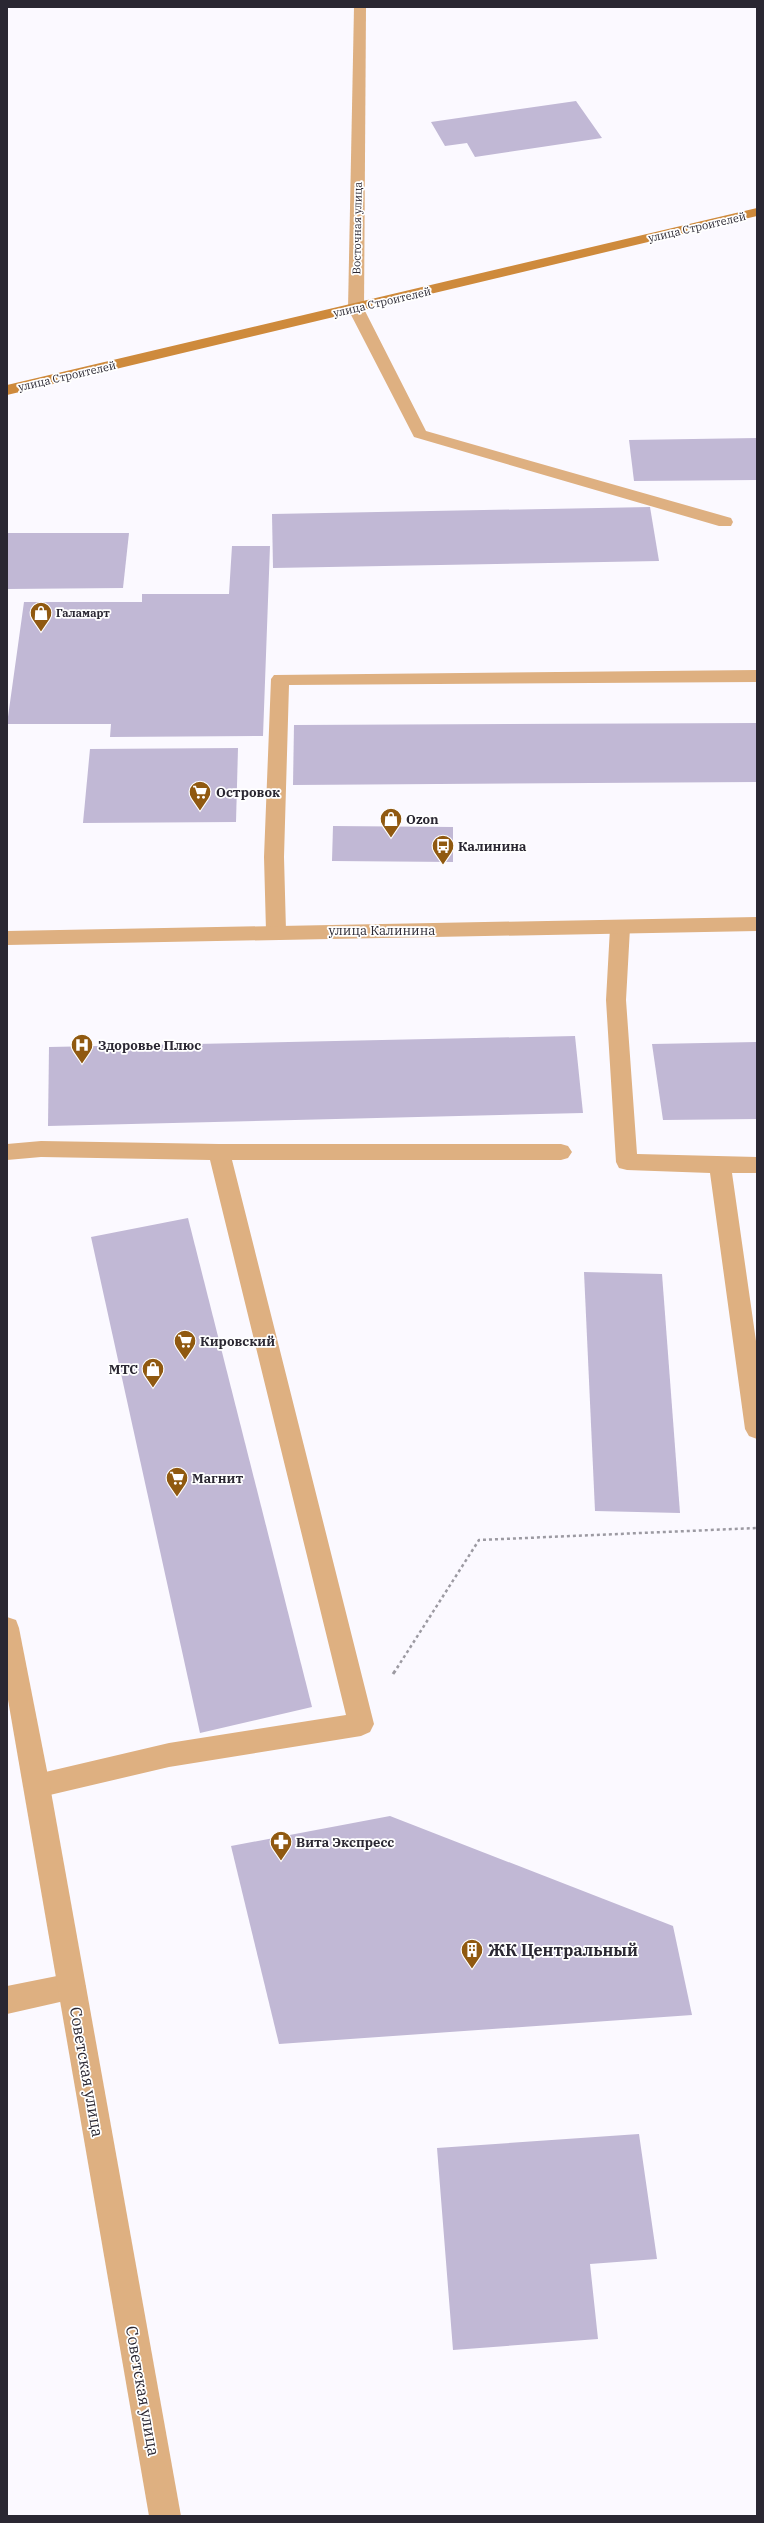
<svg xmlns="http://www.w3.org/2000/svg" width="764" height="2523" font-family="'IBM Plex Serif',serif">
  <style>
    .building { fill: #c1b8d5 }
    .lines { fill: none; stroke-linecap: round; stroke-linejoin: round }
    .path-far1 { stroke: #9c9aa2; stroke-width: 2.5; stroke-dasharray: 3 3; stroke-linecap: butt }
    .path { stroke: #9c9aa2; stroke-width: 3; stroke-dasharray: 4 4; stroke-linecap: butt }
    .service { fill: #deb081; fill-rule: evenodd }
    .minor { fill: #deb081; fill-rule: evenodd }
    .tertiary { fill: #deb081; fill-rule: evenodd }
    .secondary { fill: #ce8a3c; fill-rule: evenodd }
    .labels { text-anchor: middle; stroke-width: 3.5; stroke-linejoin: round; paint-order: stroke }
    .far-street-label { font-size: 11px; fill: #2a2732; stroke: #fff }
    .far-poi-label { font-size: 11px; font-weight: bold; fill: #2a2732; stroke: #fff; text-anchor: start }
    .poi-label { font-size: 13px; font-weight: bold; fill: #2a2732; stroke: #fff; text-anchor: start }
    .street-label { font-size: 13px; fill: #2a2732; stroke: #fff }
    .near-poi-label { font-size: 16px; font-weight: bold; fill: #2a2732; stroke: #fff; text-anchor: start }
    .near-street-label { font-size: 16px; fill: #2a2732; stroke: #fff }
  </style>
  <rect width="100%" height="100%" fill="#fbf9ff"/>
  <g class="building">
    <path d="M576 101 602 138 475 157 467 143 445 146 431 122Z"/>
    <path d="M757 438V480L634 481 629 440Z"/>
    <path d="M650 507 659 561 273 568 272 514Z"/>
    <path d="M7 533H129L123 588 7 589Z"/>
    <path d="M232 546H270L263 736 110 737 111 724H7L24 602H142V594H229Z"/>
    <path d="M757 723V782L293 785 294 725Z"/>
    <path d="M238 748 236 822 83 823 90 749Z"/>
    <path d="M333 826 453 827V862L332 861Z"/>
    <path d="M575 1036 583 1113 48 1126 49 1047Z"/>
    <path d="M757 1042V1119L663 1120 652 1044Z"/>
    <path d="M188 1218 312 1707 200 1733 91 1237Z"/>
    <path d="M584 1272 662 1274 680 1513 595 1511Z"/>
    <path d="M390 1816 673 1926 692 2015 279 2044 231 1846Z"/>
    <path d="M639 2134 657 2259 590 2264 598 2339 453 2350 437 2148Z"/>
  </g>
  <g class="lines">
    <path class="path-far1" d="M397 1668 479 1540 757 1528"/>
    <path class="path" d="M393 1674 398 1667"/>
    <g class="service">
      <path d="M356 304 364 309 426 431 731 518 733 522 731 526H719L414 437 348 309Z"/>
      <path d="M757 670V682L289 685 284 857 286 931 283 936 276 938 269 936 266 931 264 857 271 679 274 675Z"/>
      <path d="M620 921 627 923 630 928 626 1000 637 1154 757 1157V1173H732L757 1348V1439L749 1436 745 1429 710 1173 627 1170 619 1168 616 1162 606 1000 610 928 613 923Z"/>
      <path d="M41 1141 219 1144H561L568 1146 572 1152 568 1158 561 1160H232L374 1724 370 1732 361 1736 169 1767 37 1798 28 1795 24 1786 28 1777 37 1774 169 1743 346 1715 210 1160 41 1157 7 1160V1144Z"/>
      <path d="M72 1973 82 1977 86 1987 82 1997 7 2014V1986Z"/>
    </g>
    <path class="minor" d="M354 7H366L364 309 356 314 348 309Z"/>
    <g class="tertiary">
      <path d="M757 917V931L7 945V931Z"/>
      <path d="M7 1617 16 1620 19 1628 50 1786 181 2516H149L7 1694Z"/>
    </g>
    <path class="secondary" d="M757 208V216L7 395V385Z"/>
  </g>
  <defs>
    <g id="shop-pin" transform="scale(1.15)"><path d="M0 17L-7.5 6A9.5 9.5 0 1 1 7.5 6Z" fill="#905910" stroke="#fff"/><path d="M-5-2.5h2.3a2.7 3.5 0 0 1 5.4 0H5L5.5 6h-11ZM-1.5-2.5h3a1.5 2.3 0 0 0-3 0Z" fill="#fff"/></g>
    <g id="supermarket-pin" transform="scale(1.15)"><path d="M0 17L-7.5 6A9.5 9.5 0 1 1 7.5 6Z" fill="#905910" stroke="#fff"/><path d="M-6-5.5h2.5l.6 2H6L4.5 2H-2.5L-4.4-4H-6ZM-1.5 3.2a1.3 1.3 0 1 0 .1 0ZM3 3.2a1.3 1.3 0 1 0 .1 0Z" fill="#fff"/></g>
    <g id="bus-pin" transform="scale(1.15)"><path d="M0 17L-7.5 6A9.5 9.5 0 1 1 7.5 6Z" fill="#905910" stroke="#fff"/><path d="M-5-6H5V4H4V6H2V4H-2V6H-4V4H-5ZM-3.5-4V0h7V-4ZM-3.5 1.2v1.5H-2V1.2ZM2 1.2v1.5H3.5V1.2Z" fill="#fff"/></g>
    <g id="hospital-pin" transform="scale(1.15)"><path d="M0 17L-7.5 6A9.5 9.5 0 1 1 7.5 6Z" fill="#905910" stroke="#fff"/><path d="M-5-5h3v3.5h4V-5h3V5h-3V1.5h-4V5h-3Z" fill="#fff"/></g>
    <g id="pharmacy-pin" transform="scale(1.15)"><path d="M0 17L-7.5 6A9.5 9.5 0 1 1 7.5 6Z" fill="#905910" stroke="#fff"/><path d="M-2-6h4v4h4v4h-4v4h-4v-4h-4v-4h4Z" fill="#fff"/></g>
    <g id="building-pin" transform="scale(1.15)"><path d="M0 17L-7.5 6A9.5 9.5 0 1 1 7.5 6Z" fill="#905910" stroke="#fff"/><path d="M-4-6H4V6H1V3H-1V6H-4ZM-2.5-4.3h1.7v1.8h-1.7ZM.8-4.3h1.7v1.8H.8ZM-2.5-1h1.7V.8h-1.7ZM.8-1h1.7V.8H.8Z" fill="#fff"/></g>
  </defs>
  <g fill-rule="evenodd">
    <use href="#shop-pin" x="41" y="613"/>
    <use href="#supermarket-pin" x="200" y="792"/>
    <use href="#shop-pin" x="391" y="819"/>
    <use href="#bus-pin" x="443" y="846"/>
    <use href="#hospital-pin" x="82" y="1045"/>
    <use href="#supermarket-pin" x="185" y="1341"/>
    <use href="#shop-pin" x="153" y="1369"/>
    <use href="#supermarket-pin" x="177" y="1478"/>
    <use href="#pharmacy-pin" x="281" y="1842"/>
    <use href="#building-pin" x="472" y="1950"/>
  </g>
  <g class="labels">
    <g class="far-street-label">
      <text transform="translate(697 227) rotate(-13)" y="4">улица Строителей</text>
      <text transform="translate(357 228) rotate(-89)" y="4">Восточная улица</text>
      <text transform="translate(382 302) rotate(-13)" y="4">улица Строителей</text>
      <text transform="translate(67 376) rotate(-13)" y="4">улица Строителей</text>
    </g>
    <g class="far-poi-label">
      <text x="56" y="617">Галамарт</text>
    </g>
    <g class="poi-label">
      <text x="216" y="797">Островок</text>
      <text x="406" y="824">Ozon</text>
      <text x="458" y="851">Калинина</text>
      <text x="98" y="1050">Здоровье Плюс</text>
      <text x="200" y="1346">Кировский</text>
      <text x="138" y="1374" text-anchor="end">МТС</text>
      <text x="192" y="1483">Магнит</text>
      <text x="296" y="1847">Вита Экспресс</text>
    </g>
    <g class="street-label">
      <text x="382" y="935">улица Калинина</text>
    </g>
    <g class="near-poi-label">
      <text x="488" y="1956">ЖК Центральный</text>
    </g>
    <g class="near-street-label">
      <text transform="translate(87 2072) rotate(80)" y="6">Советская улица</text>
      <text transform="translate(143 2391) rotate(80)" y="6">Советская улица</text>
    </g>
  </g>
  <rect width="764" height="2523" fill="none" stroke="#2a2732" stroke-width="16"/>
</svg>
